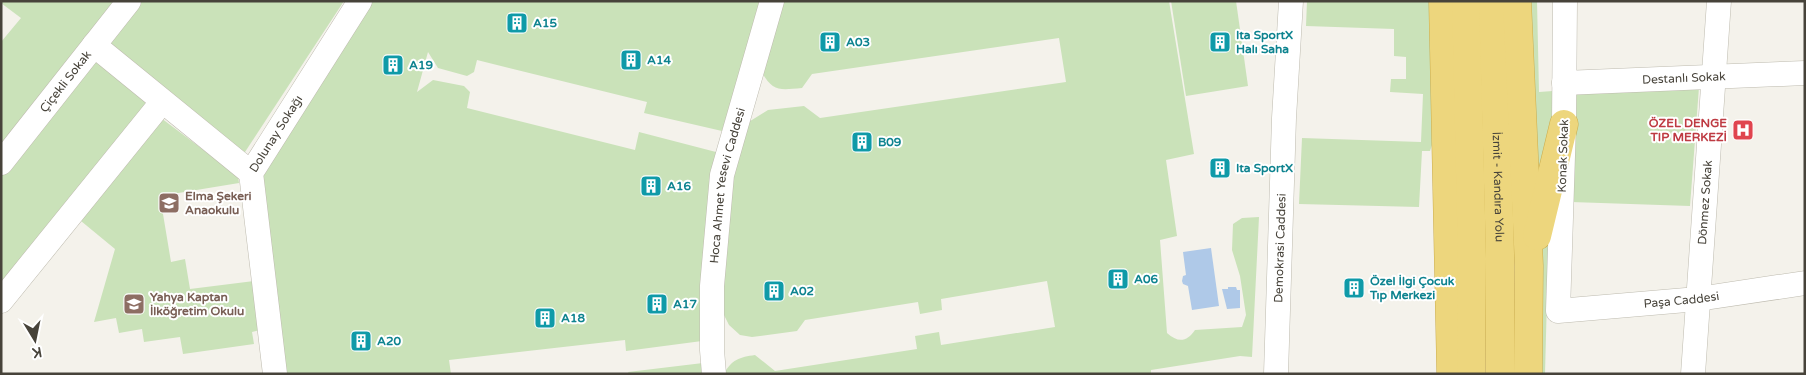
<svg xmlns="http://www.w3.org/2000/svg" width="1806" height="375" font-family="'Varela Round',sans-serif">
  <style>
    .green { fill: #cae2b9 }
    .water { fill: #afc9e8 }
    .lines { fill: none; stroke-linecap: round; stroke-linejoin: round }
    .minor-casing { stroke: #bebbaf; stroke-width: 25 }
    .highway-casing { stroke: #cbad4e; stroke-width: 29 }
    .minor { stroke: #fff; stroke-width: 24 }
    .highway { stroke: #edd67d; stroke-width: 28 }
    .labels { text-anchor: middle; stroke-width: 4; stroke-linejoin: round; paint-order: stroke }
    .culture-label { font-size: 12px; font-weight: bold; fill: #0d838f; stroke: #fff; text-anchor: start }
    .street-label { font-size: 12px; fill: #47433a; stroke: #fff }
    .health-label { font-size: 12px; font-weight: bold; fill: #be3a42; stroke: #fff; text-anchor: end }
    .education-label { font-size: 12px; font-weight: bold; fill: #785e54; stroke: #fff; text-anchor: start }
  </style>
  <rect width="100%" height="100%" fill="#f4f2eb"/>
  <g class="green">
    <path d="M1 1H120L1 150V42L21 18 1 3Z"/>
    <path d="M139 1H344L243 155 103 44Z"/>
    <path d="M371 1H761L722 131 644 113 647 102 477 60 474 72 467 76 438 68 428 52 417 92 433 80 464 86 470 92 467 108 635 150 639 132 716 152 702 341 626 351 625 340 449 360 451 374H275L253 189Z"/>
    <path d="M783 1H1169L1194 154 1166 160 1177 236 1160 240 1167 333C1178 343 1187 342 1195 330L1242 327 1246 315 1240 276 1232 250 1233 224 1242 218 1259 217 1252 357 1240 356 1151 370V374H724C731 360 740 357 755 355L775 371 917 349 915 336 939 332 941 345 1055 327 1047 281 941 299 942 310 920 314 918 302 805 320 797 331 752 337 740 335 729 325 724 315 722 287 731 178 747 123 768 110 804 106 820 118 1066 82 1059 38 812 74 802 88C779 90 773 92 761 71Z"/>
    <path d="M1171 1H1236L1248 86 1186 96Z"/>
    <path d="M1307 1H1430L1433 94 1432 145 1430 151H1422L1419 207 1299 204 1302 138 1421 142 1423 94 1390 92 1391 79H1406V57L1394 56V29L1306 26Z"/>
    <path d="M1525 1H1537L1539 92 1553 91V118L1532 200Z"/>
    <path d="M94 55 151 100 1 289V173Z"/>
    <path d="M1699 87 1690 206 1571 202 1573 92Z"/>
    <path d="M161 118 238 176 239 183 160 196 171 262 185 259 190 289 254 281 260 330 252 332 254 344 183 354 180 337 144 342 142 329 119 333 116 318 94 322 115 249 81 221Z"/>
    <path d="M1549 221 1545 374H1536L1539 256Z"/>
    <path d="M703 363 704 374H629L628 372Z"/>
  </g>
  <g class="water">
    <path d="M1211 248 1219 306 1192 310 1188 286 1183 284 1182 281 1183 276 1186 275 1183 252Z"/>
    <path d="M1228 287H1236L1237 290H1240V308L1227 309 1222 289H1228Z"/>
  </g>
  <g class="lines">
    <g class="minor-casing">
      <g id="minor">
        <path id="s1" d="M1565 1 1564 124 1558 311 1698 299 1805 283"/>
        <path d="M94 45 251 173"/>
        <path id="s2" d="M1564 83 1805 73"/>
        <path id="s3" d="M1 163 129 1"/>
        <path d="M1 301 162 102"/>
        <path id="s4" d="M275 374 251 173 360 1"/>
        <path id="s5" d="M714 374 712 350V286L722 175 772 1"/>
        <path id="s6" d="M1276 374 1284 118 1291 1"/>
        <path id="s7" d="M1693 374 1719 1"/>
      </g>
    </g>
    <g class="highway-casing">
      <g id="highway">
        <path d="M1443 1 1451 374"/>
        <path d="M1466 1 1472 259 1471 374"/>
        <path id="s8" d="M1493 1 1500 254V374"/>
        <path d="M1517 1 1529 266 1528 374"/>
        <path d="M1537 236 1564 124"/>
      </g>
    </g>
    <use href="#minor" class="minor"/>
    <use href="#highway" class="highway"/>
  </g>
  <defs>
    <g id="building-square" transform="scale(1.125)"><rect x="-9" y="-9" width="18" height="18" rx="4" fill="#0f9aa8" stroke="#fff"/><path d="M-4-6H4V6H1V3H-1V6H-4ZM-2.5-4.3h1.7v1.8h-1.7ZM.8-4.3h1.7v1.8H.8ZM-2.5-1h1.7V.8h-1.7ZM.8-1h1.7V.8H.8Z" fill="#fff"/></g>
    <g id="hospital-square" transform="scale(1.125)"><rect x="-9" y="-9" width="18" height="18" rx="4" fill="#e0444e" stroke="#fff"/><path d="M-5-5h3v3.5h4V-5h3V5h-3V1.5h-4V5h-3Z" fill="#fff"/></g>
    <g id="school-square" transform="scale(1.125)"><rect x="-9" y="-9" width="18" height="18" rx="4" fill="#8d6e63" stroke="#fff"/><path d="M0-5L7-2L0 1L-7-2ZM-4 1L0 2.5L4 1V4Q0 6-4 4Z" fill="#fff"/></g>
  </defs>
  <g fill-rule="evenodd">
    <use href="#building-square" x="517" y="23"/>
    <use href="#building-square" x="830" y="42"/>
    <use href="#building-square" x="1220" y="42"/>
    <use href="#building-square" x="631" y="60"/>
    <use href="#building-square" x="393" y="65"/>
    <use href="#hospital-square" x="1743" y="130"/>
    <use href="#building-square" x="862" y="142"/>
    <use href="#building-square" x="1220" y="168"/>
    <use href="#building-square" x="651" y="186"/>
    <use href="#school-square" x="169" y="203"/>
    <use href="#building-square" x="1118" y="279"/>
    <use href="#building-square" x="1354" y="288"/>
    <use href="#building-square" x="774" y="291"/>
    <use href="#school-square" x="134" y="304"/>
    <use href="#building-square" x="657" y="304"/>
    <use href="#building-square" x="545" y="318"/>
    <use href="#building-square" x="361" y="341"/>
  </g>
  <g class="labels">
    <g class="culture-label">
      <text x="533" y="27">A15</text>
      <text x="1236" y="39">Ita SportX<tspan x="1236" dy="14">Halı Saha</tspan></text>
      <text x="846" y="46">A03</text>
      <text x="647" y="64">A14</text>
      <text x="409" y="69">A19</text>
      <text x="878" y="146">B09</text>
      <text x="1236" y="172">Ita SportX</text>
      <text x="667" y="190">A16</text>
      <text x="1134" y="283">A06</text>
      <text x="1370" y="285">Özel İlgi Çocuk<tspan x="1370" dy="14">Tıp Merkezi</tspan></text>
      <text x="790" y="295">A02</text>
      <text x="673" y="308">A17</text>
      <text x="561" y="322">A18</text>
      <text x="377" y="345">A20</text>
    </g>
    <g class="street-label">
      <text dy="4" stroke="none"><textPath href="#s2" startOffset="120">Destanlı Sokak</textPath></text>
      <text dy="4" stroke="none"><textPath href="#s3" startOffset="104">Çiçekli Sokak</textPath></text>
      <text dy="4" stroke="none"><textPath href="#s4" startOffset="249">Dolunay Sokağı</textPath></text>
      <text transform="translate(1563 156) rotate(-88)" y="4">Konak Sokak</text>
      <text dy="4" stroke="none"><textPath href="#s5" startOffset="190">Hoca Ahmet Yesevi Caddesi</textPath></text>
      <text dy="4" stroke="none"><textPath href="#s8" startOffset="186">İzmit - Kandıra Yolu</textPath></text>
      <text dy="4" stroke="none"><textPath href="#s7" startOffset="172">Dönmez Sokak</textPath></text>
      <text dy="4" stroke="none"><textPath href="#s6" startOffset="126">Demokrasi Caddesi</textPath></text>
      <text dy="4" stroke="none"><textPath href="#s1" startOffset="434">Paşa Caddesi</textPath></text>
    </g>
    <g class="health-label">
      <text x="1727" y="127">ÖZEL DENGE<tspan x="1727" dy="14">TIP MERKEZİ</tspan></text>
    </g>
    <g class="education-label">
      <text x="185" y="200">Elma Şekeri<tspan x="185" dy="14">Anaokulu</tspan></text>
      <text x="150" y="301">Yahya Kaptan<tspan x="150" dy="14">İlköğretim Okulu</tspan></text>
    </g>
  </g>
  <rect width="1806" height="375" fill="none" stroke="#47433a" stroke-width="5"/>
  <g transform="translate(35 340) rotate(170)" stroke="#ffffff" stroke-width="4" paint-order="stroke">
  <path d="M0-4L9 19L0 12L-9 19Z" fill="#47433a"/>
  <text y="-8" font-size="14" font-weight="bold" text-anchor="middle" fill="#47433a">K</text>
  </g>
</svg>
